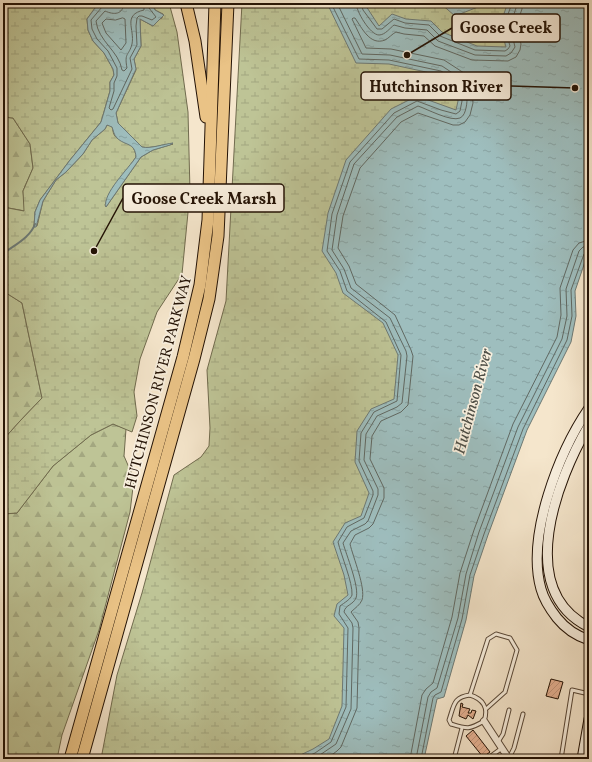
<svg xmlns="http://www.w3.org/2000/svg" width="592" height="762" font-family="Vollkorn,serif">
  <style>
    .forest { fill: url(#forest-firs); stroke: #706b4e }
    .wetland { fill: url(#wetland-marsh); stroke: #706b4e }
    .water { fill: url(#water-ripples); stroke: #6d7974 }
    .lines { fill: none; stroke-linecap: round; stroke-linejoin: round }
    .shore { stroke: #606862; stroke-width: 1 }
    .stream { stroke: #6d7974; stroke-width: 2 }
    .building { fill: url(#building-hatch); stroke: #231205 }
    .service-casing { stroke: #584737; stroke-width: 5 }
    .minor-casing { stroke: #584737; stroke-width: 8 }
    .secondary-casing { stroke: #231205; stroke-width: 11 }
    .motorway-casing { stroke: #231205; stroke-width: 13 }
    .service { stroke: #f8efde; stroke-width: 3 }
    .minor { stroke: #f8efde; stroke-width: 6 }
    .secondary { stroke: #f8efde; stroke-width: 9 }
    .motorway { stroke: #eac386; stroke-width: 11 }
    .labels { text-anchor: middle; stroke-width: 3.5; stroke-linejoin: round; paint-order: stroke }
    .street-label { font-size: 15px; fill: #231205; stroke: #f8efde }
    .water-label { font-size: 16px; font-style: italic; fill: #4e4e46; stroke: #f8efde }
    .leader { fill: none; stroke: #231205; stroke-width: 1.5 }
    .callout-dot { fill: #231205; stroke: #f8efde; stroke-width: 1.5 }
    .callout { fill: #f8efde; stroke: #231205; stroke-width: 1.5 }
    .callout-label { font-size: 16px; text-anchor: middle; font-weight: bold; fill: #231205 }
  </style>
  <defs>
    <pattern id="forest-firs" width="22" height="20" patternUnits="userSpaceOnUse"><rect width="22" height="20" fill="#bec496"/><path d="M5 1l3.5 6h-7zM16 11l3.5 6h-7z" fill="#a3a780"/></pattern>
    <pattern id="wetland-marsh" width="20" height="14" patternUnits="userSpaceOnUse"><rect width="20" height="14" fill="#bec496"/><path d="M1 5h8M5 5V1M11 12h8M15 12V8" fill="none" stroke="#a3a780"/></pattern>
    <pattern id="water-ripples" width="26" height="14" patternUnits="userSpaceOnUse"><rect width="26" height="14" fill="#9ebebe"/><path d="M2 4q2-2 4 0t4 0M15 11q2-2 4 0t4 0" fill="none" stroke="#88a2a2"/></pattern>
    <pattern id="building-hatch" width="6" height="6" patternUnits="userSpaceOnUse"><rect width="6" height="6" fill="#e5b192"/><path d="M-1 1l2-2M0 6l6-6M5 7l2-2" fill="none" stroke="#c4977c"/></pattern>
  </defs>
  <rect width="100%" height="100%" fill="#f5e6cc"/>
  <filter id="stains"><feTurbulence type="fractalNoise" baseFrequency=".005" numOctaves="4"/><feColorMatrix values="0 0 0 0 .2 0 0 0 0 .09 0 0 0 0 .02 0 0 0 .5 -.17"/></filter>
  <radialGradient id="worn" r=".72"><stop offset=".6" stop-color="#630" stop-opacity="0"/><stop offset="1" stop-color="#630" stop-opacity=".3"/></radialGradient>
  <g class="forest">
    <path d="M3 117 13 118 30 144 33 168 23 191 25 211 3 207Z"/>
    <path d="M3 291 22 303 42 398 20 421 3 440Z"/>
    <path d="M113 424 126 429 124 456 134 479 130 512 99 630 62 735 57 759H3V514L17 513 53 466 91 435Z"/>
  </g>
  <g class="wetland">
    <path d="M6 3H30L36 5 48 3H103L98 4 87 19 88 30 93 41 104 53 113 69 114 75 110 82V91L101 122 70 160 40 200 35 212 34 226H37L43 201 56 180 66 172 83 154 92 140 105 129 107 125 112 126C113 130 113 134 115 136 124 145 135 142 136 157L109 194 105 205 106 207 141 157 153 150 173 144C163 144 152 149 142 147L118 123 116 113 136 70 134 59 141 46 140 19 153 26 158 20 162 18 163 14 155 10 153 6 156 3H169L177 32 188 112 190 192 182 274 157 312 140 359 134 392 137 416 132 432 113 424 91 435 53 466 17 513 3 514V440L20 421 42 398 22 303 3 291V207L24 211 23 191 33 168 30 144 13 118 3 117V9Z"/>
    <path d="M242 3H344L352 28 465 68 342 759H101L117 675 142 593 174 475 201 457 209 446 210 428 207 370 226 301Z"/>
    <path d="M345 3H542L530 54 410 52Z"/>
  </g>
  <g class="water">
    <path d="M103 3 114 5 115 3H156L153 6 155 10 164 15 153 26 140 19 141 46 134 59 136 69 116 113 118 123 142 147C150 149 164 144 173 143L170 145 153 150 141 157 106 207C102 194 129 168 136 157 135 142 125 146 117 138 114 135 113 130 112 127L107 125 105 129 92 140 83 154 66 172 56 180 43 201 36 227H34L35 212 40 200 70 160 97 127 101 122 104 112 110 91V82L114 75 113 69 104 53 93 41 88 30 87 19 98 4Z"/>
    <path d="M327 3H364L379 26 392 14 406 19 431 21 442 32 477 46 506 47 500 25 507 5V3H589V250L575 291 576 316 571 342 527 430 488 535 474 576 466 620 444 697 437 699 424 759H292L313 749 329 739 342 706 344 628 334 616 337 604 348 595 344 575 333 542 345 523 361 516 369 493 355 462 357 431 371 409 394 399 398 355 383 323 343 293 336 273 322 251 328 213 346 160 391 109 417 96 456 110 458 101 456 85 440 75 389 64 356 63Z"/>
    <path d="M440 3H483V5L455 16Z"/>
  </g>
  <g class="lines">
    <g class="shore">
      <path d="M102 3V7L91 20 92 29 97 39 108 51 117 68V76L114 83V91L109 108 111 110 113 109 132 69 130 58 137 45 136 26 137 18 139 16H142L152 20 156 17 149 8 150 3"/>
      <path d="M124 3C123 15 114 15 105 11L96 21C98 41 119 51 122 70L124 71 127 68C124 52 129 56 132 44 135 29 122 15 144 10V3"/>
      <path d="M356 3C356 11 370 35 379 35 385 35 390 28 394 25L405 28 427 30 438 41 475 55 506 56 511 53 515 47 510 26 516 8V3"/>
      <path d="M361 3 363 10 377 29H382L394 19 405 23 429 25 440 36 475 50 505 51 508 49 510 46 504 25 511 6V3"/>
      <path d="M123 18 125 19 126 43 121 50 106 33 102 23 106 19 115 20Z"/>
      <path d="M302 759 315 753 331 742 346 707 348 628 339 614 340 606C344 603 351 599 352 595 353 583 341 555 338 542L347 527 364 518 373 495V491L359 461 361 433 374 412 397 401 401 355 386 322 347 291 340 271 327 251 332 214 350 162 394 113 417 101 441 110 456 114 460 111 462 101 459 83 441 71 389 60 359 59 331 3"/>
      <path d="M314 759 336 744 351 709 353 628 352 623 344 612C345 605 353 605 356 598 360 588 346 554 343 543L351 531 365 524 368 521 378 495V489L364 460 366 434 377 416 397 407 402 403 407 356 406 351 390 318 351 288 344 269 332 250 337 215 354 164 397 117 418 106C427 109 451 122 460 118 464 116 465 112 466 108 468 100 467 88 463 80L442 66 390 55 362 54 337 3"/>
      <path d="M326 759 337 751 341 747 357 708 359 628 358 622 351 612C355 608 360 605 362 600 366 588 353 557 350 544L355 535 369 528 373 524 384 498V488L370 459 372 436 381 421 401 412 408 405 413 356 411 350 395 315 356 284 349 266 338 248 343 216 360 168 401 122 418 113 453 125H459L465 122 470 115 473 103 471 83 468 77 464 73 444 60 391 49 366 48 352 19 353 18H355C362 28 370 46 385 40 389 38 392 34 396 32L404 34 424 36 435 46 472 60 508 61 516 57 520 50 521 44 516 26 522 9V3"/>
      <path d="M410 759 422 695 426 689 433 683 452 617 460 573 474 530 513 424 557 337 561 315 560 288 573 250 579 243 589 240"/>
      <path d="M416 759 428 697 431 692 437 688 458 618 466 574 479 532 518 427 562 339 567 316 566 289 579 251 583 247 589 246"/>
      <path d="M421 759 433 698 435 695 441 692 462 619 470 575 484 534 523 429 567 340 572 316 571 290 584 254 589 251"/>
    </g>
    <path class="stream" d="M3 254C14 245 30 238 35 224"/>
  </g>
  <g class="building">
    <path d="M551 679 563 682 558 699 546 696Z"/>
    <path d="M461 703 463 704 462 707 470 709 468 713H471L472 710 476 711 473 719 468 715 466 719 459 716Z"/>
    <path d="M473 730 490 752 483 757 466 736Z"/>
  </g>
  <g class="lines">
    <g class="service-casing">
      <g id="service">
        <path d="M470 695 488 639 496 634 510 638 517 650 505 692 486 709"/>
        <path d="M470 695C483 699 489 708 484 721 469 730 467 729 451 724L449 720C454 706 453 697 470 695Z"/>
        <path d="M498 742 503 734 509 710"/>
        <path d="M455 757 463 759"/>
        <path d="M509 758 514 748 523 714"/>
        <path d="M454 759 462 728"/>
        <path d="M487 759 502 748"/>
        <path d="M561 759 572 690 589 694"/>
      </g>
    </g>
    <g class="minor-casing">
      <path id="minor" d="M484 721 509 759"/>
    </g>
    <g class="secondary-casing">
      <g id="secondary">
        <path d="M589 408C559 452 526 536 541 589 544 600 550 609 557 618 565 628 577 636 589 640"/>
        <path d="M589 425C557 479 514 590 589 627"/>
        <path d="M582 759 589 719"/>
      </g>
    </g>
    <g class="motorway-casing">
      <g id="motorway">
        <path d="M186 3 195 41 206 117"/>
        <path d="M70 759 183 357 200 285 208 220 215 3"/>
        <path d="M82 759 194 359 209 299 218 236 228 3"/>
      </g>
    </g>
    <use href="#service" class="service"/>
    <use href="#minor" class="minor"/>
    <use href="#secondary" class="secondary"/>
    <use href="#motorway" class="motorway"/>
  </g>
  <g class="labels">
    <g class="street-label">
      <text transform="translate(158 382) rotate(-75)" y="5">HUTCHINSON RIVER PARKWAY</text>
    </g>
    <g class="water-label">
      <text transform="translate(472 401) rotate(-75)" y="6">Hutchinson River</text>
    </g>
  </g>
  <path class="leader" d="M407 55L452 28M575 88L511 86M94 251L123 198"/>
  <g class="callout-dot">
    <circle cx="407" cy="55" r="4"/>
    <circle cx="575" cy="88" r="4"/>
    <circle cx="94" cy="251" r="4"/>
  </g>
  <g class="callout">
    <rect x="452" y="14" width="108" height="28" rx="4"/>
    <rect x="361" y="72" width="150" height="28" rx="4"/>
    <rect x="123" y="184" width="161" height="28" rx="4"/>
  </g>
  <g class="callout-label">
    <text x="506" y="33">Goose Creek</text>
    <text x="436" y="92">Hutchinson River</text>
    <text x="204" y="204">Goose Creek Marsh</text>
  </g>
  <rect width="592" height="762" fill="none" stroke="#f5e6cc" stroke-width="16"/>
  <rect x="4" y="4" width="584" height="754" fill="none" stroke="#231205" stroke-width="2"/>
  <rect x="8" y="8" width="576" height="746" fill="none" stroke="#231205"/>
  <rect width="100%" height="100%" filter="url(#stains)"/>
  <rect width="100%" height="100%" fill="url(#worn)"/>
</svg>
